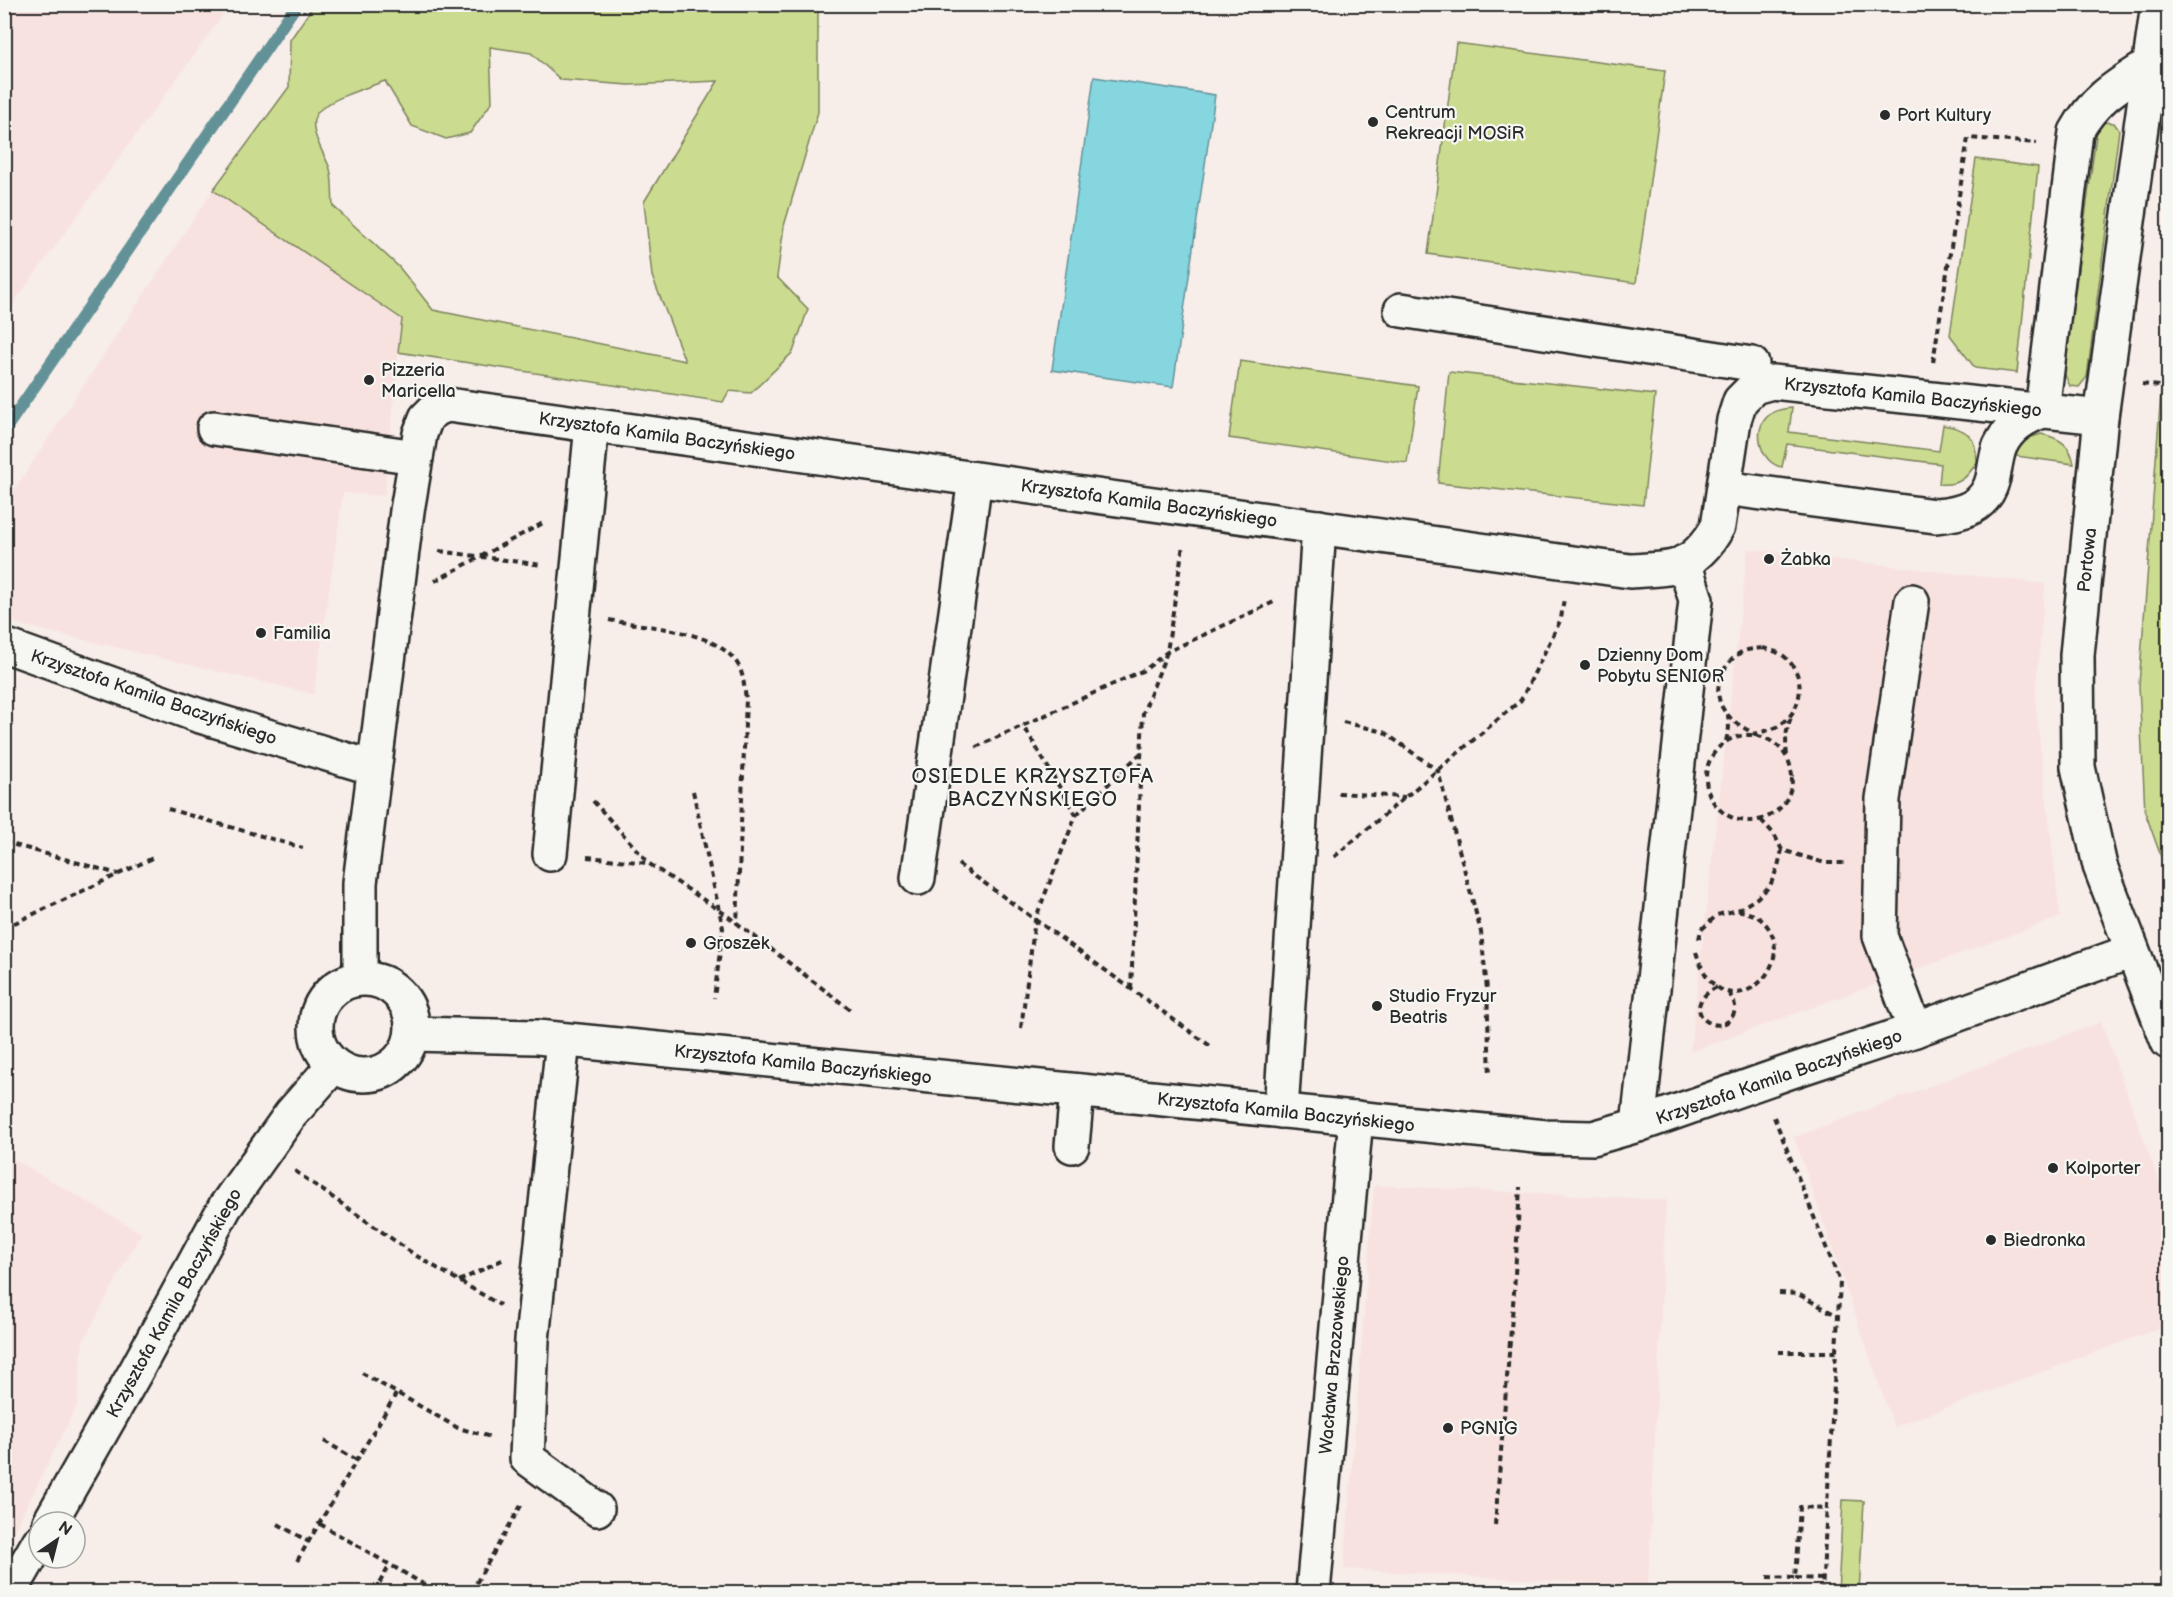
<svg xmlns="http://www.w3.org/2000/svg" width="2173" height="1597" font-family="'Balsamiq Sans',sans-serif">
  <style>
    .built { fill: #f8e2df }
    .green { fill: #cbdb8f; stroke: #7b835d; stroke-width: 1.5; fill-rule: evenodd }
    .water { fill: #86d6e0; stroke: #629298; stroke-width: 1.5 }
    .lines { fill: none; stroke-linecap: round; stroke-linejoin: round }
    .stream { stroke: #629298; stroke-width: 12 }
    .minor-casing { stroke: #2b2b2b; stroke-width: 38 }
    .path { stroke: #2b2b2b; stroke-width: 4; stroke-dasharray: 6 4.5; stroke-linecap: butt }
    .minor { stroke: #f6f6f2; stroke-width: 33 }
    .poi-dot { fill: #2b2b2b; stroke: #f6f6f2; stroke-width: 2 }
    .labels { text-anchor: middle; stroke-width: 4.5; stroke-linejoin: round; paint-order: stroke }
    .poi-label { font-size: 18px; fill: #2b2b2b; stroke: #f6f6f2; text-anchor: start }
    .street-label { font-size: 18px; fill: #2b2b2b; stroke: #f6f6f2 }
    .neighbourhood-label { font-size: 20px; letter-spacing: 1.5px; fill: #2b2b2b; stroke: #f6f6f2 }
  </style>
  <rect width="100%" height="100%" fill="#f7ede9"/>
  <filter id="ink" filterUnits="userSpaceOnUse"><feTurbulence type="fractalNoise" baseFrequency=".0167" numOctaves="2"/><feDisplacementMap in="SourceGraphic" scale="12" xChannelSelector="R" yChannelSelector="G"/><feConvolveMatrix kernelMatrix="1 2 1 2 8 2 1 2 1" color-interpolation-filters="sRGB"/></filter>
  <g filter="url(#ink)">
    <g class="built">
      <path d="M5 4 230 5 5 315 4 5Z"/>
      <path d="M213 190 402 319 384 496 343 493 314 694 17 624 5 614V504Z"/>
      <path d="M1748 549 2045 584 2035 700 2060 917 1690 1052Z"/>
      <path d="M2101 1022 2168 1206V1325L1894 1427 1793 1134 1795 1137Z"/>
      <path d="M5 1154 141 1233 83 1342 77 1405 5 1549Z"/>
      <path d="M1374 1185 1666 1200 1648 1586 1344 1569Z"/>
    </g>
    <g class="green">
      <path d="M314 5H821L818 13V112L784 226 777 277 808 309 793 352 751 393 729 391 723 402 398 352 402 319 213 190 289 87 290 40ZM490 47 531 53 561 80 629 85 718 81 644 202 652 276 685 361 433 310 399 267 333 206C332 194 333 180 330 169 325 153 302 123 321 109 337 96 366 88 385 81L412 126 446 139 470 133 492 102Z"/>
      <path d="M1456 43 1665 71 1636 283 1428 254Z"/>
      <path d="M2103 122 2114 123 2119 130 2087 377 2079 387 2070 386 2064 373 2097 128Z"/>
      <path d="M1976 159 2038 167 2017 373 1975 368 1950 335Z"/>
      <path d="M1240 361 1418 386 1407 463 1229 438Z"/>
      <path d="M1449 372 1655 395 1643 505 1438 483Z"/>
      <path d="M2161 393 2168 394V876L2145 812 2139 685Z"/>
      <path d="M1792 408 1789 432 1939 451 1943 425C1969 429 1976 437 1977 462 1967 478 1959 486 1939 484L1941 464 1787 444 1782 467C1762 464 1752 433 1766 418 1773 410 1782 409 1792 408Z"/>
      <path d="M2041 434C2060 438 2071 445 2074 464L2016 456C2020 442 2027 438 2041 434Z"/>
      <path d="M1843 1500 1864 1501 1859 1592H1838Z"/>
    </g>
    <path class="water" d="M1094 77 1215 95 1173 387 1052 370Z"/>
    <g class="lines">
      <path class="stream" d="M4 431 297 4"/>
      <g class="minor-casing">
        <g id="minor">
          <path d="M2158 4 2101 417 2077 655 2078 767 2100 866 2168 1042"/>
          <path d="M1401 310 1752 364"/>
          <path d="M214 428 416 457"/>
          <path d="M1724 488 1935 516C1961 514 1986 508 1993 478 1995 468 1996 456 2000 446 2009 427 2024 418 2042 411L2076 132C2094 99 2117 86 2148 66L2164 69"/>
          <path d="M1912 601 1883 799 1880 936 1915 1030"/>
          <path d="M4 645 197 715 374 768"/>
          <path d="M550 854 592 425"/>
          <path d="M918 878 975 479"/>
          <path d="M360 978V883L407 511 420 434 426 418 435 409 448 405 1630 571C1644 570 1660 570 1673 567 1692 563 1710 542 1718 526L1734 420 1740 401 1754 387 1772 382 2101 417"/>
          <circle cx="364" cy="1027" r="48"/>
          <path d="M412 1034 537 1037 1546 1137 1593 1138 1638 1125 1786 1073 1915 1030 2132 951"/>
          <path d="M563 1040 532 1340 527 1458 597 1509"/>
          <path d="M1281 1111 1319 527"/>
          <path d="M1638 1125 1696 600 1684 562"/>
          <path d="M1072 1146 1077 1091"/>
          <path d="M50 1522 136 1371 225 1207 291 1114 334 1065"/>
          <path d="M10 1592 39 1542"/>
          <path d="M1313 1592 1356 1118"/>
        </g>
      </g>
      <g class="path">
        <path d="M1933 362 1968 138 2037 143"/>
        <path d="M2142 384 2168 387"/>
        <path d="M439 551 542 565"/>
        <path d="M435 581 545 522"/>
        <path d="M609 620C646 627 714 629 737 663 744 674 744 687 746 699L737 924"/>
        <path d="M1763 648C1770 650 1779 652 1785 657 1808 677 1803 712 1777 727 1770 730 1761 732 1755 734 1742 727 1729 720 1722 707 1712 687 1723 664 1740 653 1746 649 1756 649 1763 648Z"/>
        <path d="M1343 722 1384 732 1438 771 1481 932 1487 989 1490 1076"/>
        <circle cx="1749" cy="778" r="43"/>
        <path d="M1726 741 1729 728 1728 714"/>
        <path d="M976 747 1146 669 1167 652 1276 601"/>
        <path d="M1787 755C1785 739 1786 729 1792 715"/>
        <path d="M693 791 723 928 714 998"/>
        <path d="M1338 793 1405 797"/>
        <path d="M593 801 648 862"/>
        <path d="M168 809 303 848"/>
        <path d="M1076 815 1142 752"/>
        <path d="M1761 820 1774 834 1782 850 1825 863H1845"/>
        <path d="M4 842 118 874"/>
        <path d="M587 857 648 863 725 914 852 1011"/>
        <path d="M1334 857 1521 700 1561 619 1564 598"/>
        <path d="M958 864 1213 1048"/>
        <path d="M4 928 155 857"/>
        <path d="M1699 939 1701 930 1717 915 1738 910 1757 898 1770 886 1778 866 1782 850"/>
        <path d="M1696 952C1700 965 1706 979 1717 987 1744 1007 1781 973 1774 941 1772 931 1765 921 1756 916 1750 913 1744 912 1738 910"/>
        <path d="M1717 987C1673 1009 1722 1043 1734 1013 1737 1005 1733 999 1728 992"/>
        <path d="M1131 989 1143 713 1167 652 1183 545"/>
        <path d="M1021 1028 1035 920 1076 815 1023 725"/>
        <path d="M1774 1117 1840 1282 1822 1592"/>
        <path d="M295 1171 415 1255 500 1305"/>
        <path d="M459 1281 504 1259"/>
        <path d="M1779 1293 1798 1294 1838 1316"/>
        <path d="M1778 1352H1836"/>
        <path d="M362 1373 458 1428 491 1437"/>
        <path d="M324 1441 357 1460"/>
        <path d="M278 1524 309 1542"/>
        <path d="M320 1524 437 1592"/>
        <path d="M1495 1525 1514 1292 1520 1187"/>
        <path d="M297 1561 396 1394"/>
        <path d="M1767 1577 1795 1578 1800 1507 1827 1508"/>
        <path d="M1795 1578 1823 1579"/>
        <path d="M374 1592 390 1565"/>
        <path d="M471 1592 523 1502"/>
      </g>
      <use href="#minor" class="minor"/>
    </g>
  </g>
  <g class="poi-dot">
    <circle cx="1885" cy="115" r="6"/>
    <circle cx="1373" cy="122" r="6"/>
    <circle cx="369" cy="380" r="6"/>
    <circle cx="1769" cy="559" r="6"/>
    <circle cx="261" cy="633" r="6"/>
    <circle cx="1585" cy="665" r="6"/>
    <circle cx="691" cy="943" r="6"/>
    <circle cx="1377" cy="1006" r="6"/>
    <circle cx="2053" cy="1168" r="6"/>
    <circle cx="1991" cy="1240" r="6"/>
    <circle cx="1448" cy="1428" r="6"/>
  </g>
  <g class="labels">
    <g class="poi-label">
      <text x="1385" y="118">Centrum<tspan x="1385" dy="21">Rekreacji MOSiR</tspan></text>
      <text x="1897" y="121">Port Kultury</text>
      <text x="381" y="376">Pizzeria<tspan x="381" dy="21">Maricella</tspan></text>
      <text x="1781" y="565">Żabka</text>
      <text x="273" y="639">Familia</text>
      <text x="1597" y="661">Dzienny Dom<tspan x="1597" dy="21">Pobytu SENIOR</tspan></text>
      <text x="703" y="949">Groszek</text>
      <text x="1389" y="1002">Studio Fryzur<tspan x="1389" dy="21">Beatris</tspan></text>
      <text x="2065" y="1174">Kolporter</text>
      <text x="2003" y="1246">Biedronka</text>
      <text x="1460" y="1434">PGNIG</text>
    </g>
    <g class="street-label">
      <text transform="translate(1913 397) rotate(6)" y="6">Krzysztofa Kamila Baczyńskiego</text>
      <text transform="translate(667 436) rotate(8)" y="6">Krzysztofa Kamila Baczyńskiego</text>
      <text transform="translate(1149 503) rotate(8)" y="6">Krzysztofa Kamila Baczyńskiego</text>
      <text transform="translate(2087 560) rotate(-84)" y="6">Portowa</text>
      <text transform="translate(154 697) rotate(19)" y="6">Krzysztofa Kamila Baczyńskiego</text>
      <text transform="translate(803 1064) rotate(6)" y="6">Krzysztofa Kamila Baczyńskiego</text>
      <text transform="translate(1779 1077) rotate(-19)" y="6">Krzysztofa Kamila Baczyńskiego</text>
      <text transform="translate(1286 1112) rotate(6)" y="6">Krzysztofa Kamila Baczyńskiego</text>
      <text transform="translate(174 1303) rotate(-61)" y="6">Krzysztofa Kamila Baczyńskiego</text>
      <text transform="translate(1334 1355) rotate(-85)" y="6">Wacława Brzozowskiego</text>
    </g>
    <g class="neighbourhood-label">
      <text x="1033" y="783">OSIEDLE KRZYSZTOFA<tspan x="1033" dy="23">BACZYŃSKIEGO</tspan></text>
    </g>
  </g>
  <rect width="2173" height="1597" fill="none" stroke="#f6f6f2" stroke-width="24"/>
  <rect x="12" y="12" width="2149" height="1573" fill="none" stroke="#2b2b2b" stroke-width="2" filter="url(#ink)"/>
  <g transform="translate(57 1540) rotate(35)"><circle r="28" fill="#f6f6f2" stroke="#a5a5a2" stroke-width="1.5"/>
  <path d="M0-4.5L10 22L0 15L-10 22Z" fill="#2b2b2b"/>
  <text y="-9" font-size="16" font-weight="bold" text-anchor="middle" fill="#2b2b2b">N</text>
  </g>
</svg>
